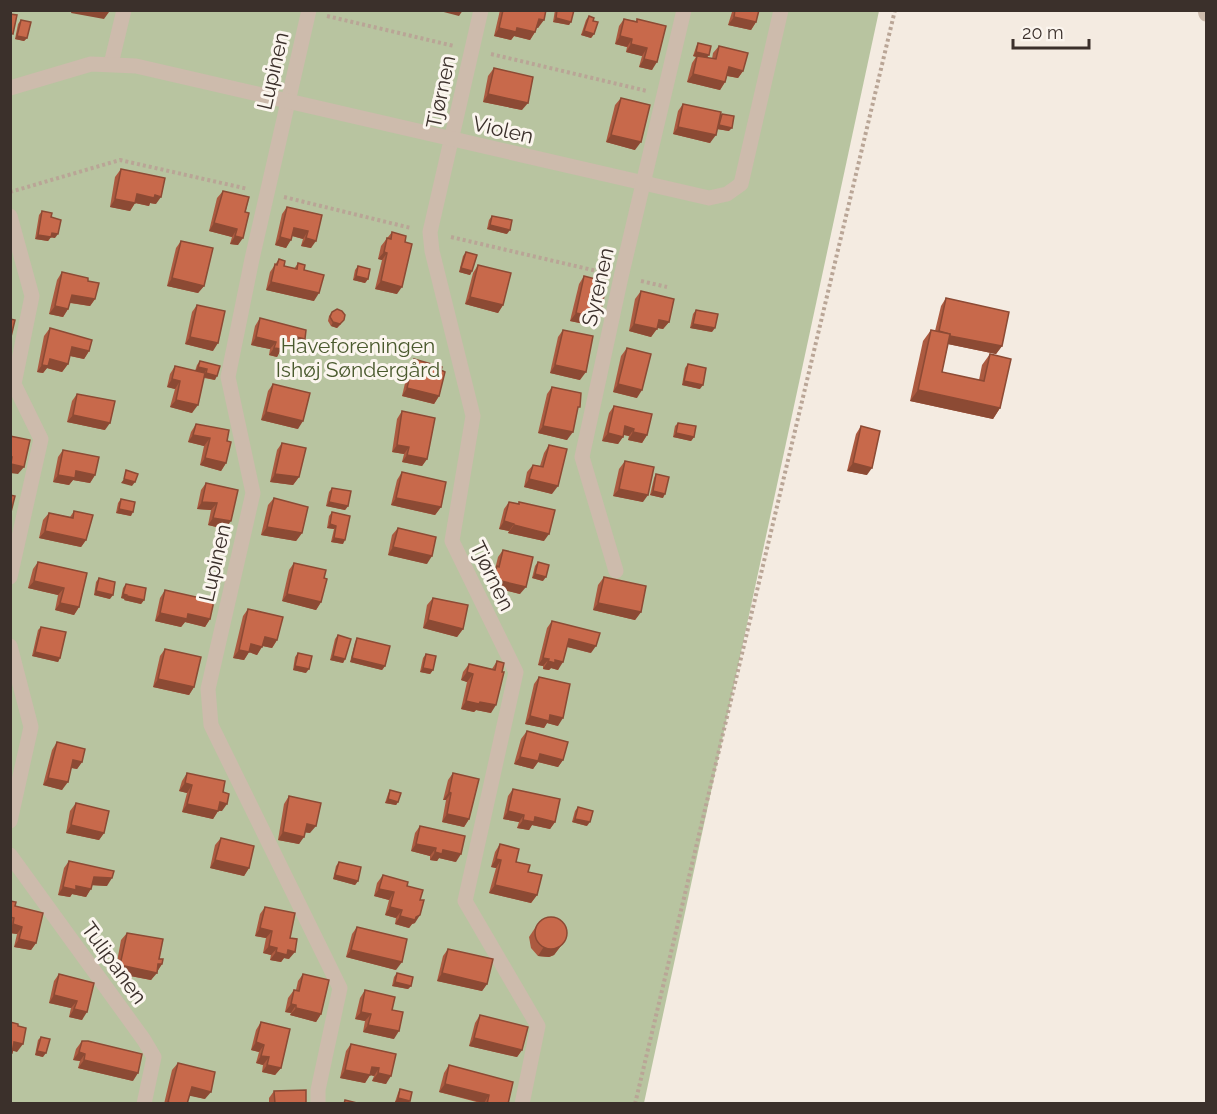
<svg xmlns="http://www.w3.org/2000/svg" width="1217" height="1114" font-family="Raleway,sans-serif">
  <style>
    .green { fill: #b8c4a0 }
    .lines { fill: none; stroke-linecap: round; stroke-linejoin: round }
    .path { stroke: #b9a596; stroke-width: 4; stroke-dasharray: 3 3; stroke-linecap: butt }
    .service { stroke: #cdbbac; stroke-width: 15 }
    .wall { fill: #ac5a40 }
    .shaded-wall { fill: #8c4a34 }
    .building { fill: #c8694b; stroke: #8c4a34; stroke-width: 1.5 }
    .labels { text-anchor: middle; stroke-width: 6; stroke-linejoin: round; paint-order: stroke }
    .street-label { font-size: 21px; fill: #3b302b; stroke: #fbf5ee }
    .park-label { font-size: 21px; fill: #4a5a2e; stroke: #fbf5ee }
  </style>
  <rect width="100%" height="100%" fill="#f4ebe1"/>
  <path class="green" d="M10 11H879L644 1103H11Z"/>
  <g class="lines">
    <g class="path">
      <path d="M327 16 454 46"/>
      <path d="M491 54 647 91"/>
      <path d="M10 192 120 160 248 189"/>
      <path d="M284 197 411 228"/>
      <path d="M451 237 601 272"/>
      <path d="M641 281 667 287"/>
      <path d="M635 1104 895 10"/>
    </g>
    <g class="service">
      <path d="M309 10 252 259 228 377 253 493 208 689 211 725 340 988 318 1090V1104"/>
      <path d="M481 10 430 232 432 251 473 416 452 541 516 672 465 901 538 1026 522 1104"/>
      <path d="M1205 10 1206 14"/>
      <path d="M111 64 124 10"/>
      <path d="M10 88 91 64 136 66 709 198 727 194 741 184 781 10"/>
      <path d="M10 216 32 296 14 384 41 439 10 577"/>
      <path d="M616 571 582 457 621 277 684 10"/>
      <path d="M10 646 31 727 10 821"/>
      <path d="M10 855 144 1040 154 1057 144 1104"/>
    </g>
  </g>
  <g class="wall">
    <path d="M500 10H546L538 28 537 27 535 32 530 40 514 36 511 40 494 36Z"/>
    <path d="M555 10H574L569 25 553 22Z"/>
    <path d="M726 10H759L756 22 751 30 728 25 732 12Z"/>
    <path d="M589 16 593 21 594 34 591 38 581 35 586 20Z"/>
    <path d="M624 19 636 21 637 19 666 26 652 70 639 67 642 56 626 52 627 47 615 44 619 26Z"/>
    <path d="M21 20 27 38 24 41 15 39 18 24Z"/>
    <path d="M698 43 707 58 712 59 713 53 719 46 743 71 738 78 727 76 725 82 720 90 687 82 692 63 696 57 693 56 696 47Z"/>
    <path d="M494 68 522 110 483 102 488 76Z"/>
    <path d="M621 98 635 150 606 142 615 105Z"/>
    <path d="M683 104 720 116 722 114 729 131 717 129 710 143 673 134 678 111Z"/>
    <path d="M121 169 156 204 150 203 149 206 135 203 130 211 110 207 115 177Z"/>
    <path d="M223 191 249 197 238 245 230 244 232 237 209 231 217 198Z"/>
    <path d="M287 207 322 215 311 248 301 246 303 239 292 236 286 248 275 245 282 214Z"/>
    <path d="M42 211 51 217 55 238 51 237 48 241 35 239 39 215Z"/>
    <path d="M492 216 507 234 487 229 489 220Z"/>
    <path d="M392 232 405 242 397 294 375 289 382 260 378 259 381 246Z"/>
    <path d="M181 241 204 286 198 293 167 286 176 248Z"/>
    <path d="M466 252 472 271 470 275 459 272 463 256Z"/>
    <path d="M279 259 284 266 294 269 298 263 304 270 314 301 266 290 270 272Z"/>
    <path d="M478 265 503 305 498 313 465 304 473 273Z"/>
    <path d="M358 266 368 279 365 283 353 280 355 270Z"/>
    <path d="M62 272 88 281 95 299 90 306 70 303 68 309 63 317 49 314 57 280Z"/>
    <path d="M584 276 594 326 570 321 579 284Z"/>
    <path d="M641 291 669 322 663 329 657 328 651 337 629 331 635 299Z"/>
    <path d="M946 298 1002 346 996 354 948 344 942 372 979 380 982 365 990 354 1000 408 993 419 910 401 923 341 931 330 935 331 941 306Z"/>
    <path d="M197 305 213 351 185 344 192 312Z"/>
    <path d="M696 310 712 332 690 328 693 314Z"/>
    <path d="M332 312 341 324 337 328 331 326 328 321 329 316Z"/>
    <path d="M260 318 299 346 290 344 284 352 280 351 277 357 269 355 270 349 251 345 255 326Z"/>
    <path d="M50 328 89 351 84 359 70 356 68 364 62 372 47 368 43 373 37 372 44 336Z"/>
    <path d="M563 330 580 380 550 373 558 337Z"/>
    <path d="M627 348 637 398 613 392 621 356Z"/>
    <path d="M414 359 441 370 439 396 434 404 402 396 409 366Z"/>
    <path d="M200 361 215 380 204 378 192 413 170 407 175 389 167 387 170 374 175 366 195 371 197 365Z"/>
    <path d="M688 364 700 389 682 385 685 368Z"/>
    <path d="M273 384 298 429 261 420 268 391Z"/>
    <path d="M552 387 577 411 567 440 538 433 547 394Z"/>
    <path d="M77 394 105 430 67 422 72 401Z"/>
    <path d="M614 406 647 435 642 443 628 440 629 436 624 435 618 444 602 441 609 413Z"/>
    <path d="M402 411 427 459 422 466 402 462 404 454 392 452 397 419Z"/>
    <path d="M678 423 694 437 691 441 673 437 675 426Z"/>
    <path d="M196 424 227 441 226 463 221 471 200 465 204 446 188 442 191 432Z"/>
    <path d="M861 426 867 475 847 471 856 434Z"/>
    <path d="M282 443 299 477 293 485 270 482 277 450Z"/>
    <path d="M549 445 552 494 524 487 527 472 533 465 540 466 544 453Z"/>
    <path d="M63 450 95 475 90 483 73 480 69 485 53 482 58 457Z"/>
    <path d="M625 461 643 502 613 496 619 469Z"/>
    <path d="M402 472 441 507 435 515 391 505 397 480Z"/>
    <path d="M656 474 663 498 650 495 654 478Z"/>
    <path d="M206 483 238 490 225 529 208 525 211 510 197 509 201 490Z"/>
    <path d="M332 488 348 506 345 510 326 506 329 492Z"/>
    <path d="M274 498 302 533 296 541 261 535 268 505Z"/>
    <path d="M121 499 131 516 116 513 118 503Z"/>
    <path d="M509 502 518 504 519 502 544 541 508 533 509 531 499 529 504 509Z"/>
    <path d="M74 511 86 540 81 547 39 538 43 520 49 513 70 517Z"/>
    <path d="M332 512 343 544 331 542 334 529 327 528 329 516Z"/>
    <path d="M398 528 427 564 388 555 392 535Z"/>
    <path d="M503 550 520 594 491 587 493 582 490 581 491 574 495 569 498 557Z"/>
    <path d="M38 562 87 573 79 607 74 615 55 610 58 595 28 588 33 569Z"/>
    <path d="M538 562 543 581 532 578 535 566Z"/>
    <path d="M294 563 324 578 321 602 316 610 282 601 289 570Z"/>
    <path d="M604 577 641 612 635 620 593 610 598 585Z"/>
    <path d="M99 578 110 599 94 595 96 582Z"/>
    <path d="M126 584 144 600 141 604 124 600 125 599 121 598 123 588Z"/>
    <path d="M165 590 210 619 205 627 185 622 181 627 155 621 160 598Z"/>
    <path d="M433 598 463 629 457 637 423 628 427 605Z"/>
    <path d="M248 609 277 640 272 648 262 646 257 655 249 652 244 660 233 658 243 616Z"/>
    <path d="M552 621 591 653 567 647 558 670 551 668 549 670 543 669V666L538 665 547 628Z"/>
    <path d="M41 627 60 658 58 662 32 656 38 630Z"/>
    <path d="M338 635 345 659 343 663 330 660 335 639Z"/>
    <path d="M357 638 385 666 382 670 350 662 355 642Z"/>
    <path d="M165 649 194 687 189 695 153 687 160 656Z"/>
    <path d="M298 653 306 673 293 670 295 657Z"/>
    <path d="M426 654 433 670 430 674 420 672 423 658Z"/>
    <path d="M497 661 491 713 476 710 474 712 461 709 467 682 461 680 463 672 469 664 492 669Z"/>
    <path d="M539 677 558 726 547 723 544 728 525 724 534 684Z"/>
    <path d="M527 731 563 760 558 767 538 762 533 769 514 764 521 739Z"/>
    <path d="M57 742 82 762 77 769 71 768 62 790 43 785 52 750Z"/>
    <path d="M187 773 223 792 222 811H218L213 819 182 812 187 793 179 791 182 781Z"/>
    <path d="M453 773 469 819 464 827 442 822 446 800H443L448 780Z"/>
    <path d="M513 789 555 822 550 829 532 825 529 830 517 828 519 822 503 819 508 796Z"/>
    <path d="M390 790 398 802 396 805 385 803 388 794Z"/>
    <path d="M289 796 310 833 305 832 299 844 278 840 284 804Z"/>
    <path d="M76 803 104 833 99 840 66 833 70 811Z"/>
    <path d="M578 807 587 826 572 822 575 811Z"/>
    <path d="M420 826 456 862 439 858 437 861 430 860V856L411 851 415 833Z"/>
    <path d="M221 838 249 868 244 876 210 868 215 845Z"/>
    <path d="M500 844 516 862 528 872 537 895 531 903 489 893 496 868 491 867 495 852Z"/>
    <path d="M69 861 107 886 92 885 86 897 72 894 70 897 58 895 64 868Z"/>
    <path d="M339 862 358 881 355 885 333 879 336 866Z"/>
    <path d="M383 875 407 886 415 923 412 924 409 928 395 924 396 918 385 915 389 900 374 896 377 883Z"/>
    <path d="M10 901 15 906 36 943 31 950 14 947 17 934 10 933Z"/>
    <path d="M265 907 290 938 289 959 284 958 281 962 270 960 271 955 263 953 266 938 255 936 260 914Z"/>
    <path d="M537 925 566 939 554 955 549 957 538 956 531 948 529 937Z"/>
    <path d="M357 927 396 970 346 957 352 934Z"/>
    <path d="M127 933 159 959 162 964 151 980 115 973 121 940Z"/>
    <path d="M448 949 487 984 482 991 437 981 443 956Z"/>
    <path d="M397 973 411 986 408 989 392 986 394 977Z"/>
    <path d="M59 974 94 983 82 1020 69 1017 71 1008 49 1003 54 981Z"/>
    <path d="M303 974 321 1014 316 1022 290 1015 291 1013 285 1012 288 998 294 990H296L298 981Z"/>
    <path d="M365 990 392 1010 394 1039 363 1032 365 1021 355 1019 360 998Z"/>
    <path d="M480 1015 522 1050 517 1057 469 1046 475 1023Z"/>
    <path d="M261 1022 281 1068 275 1075 262 1072 263 1065 256 1063 259 1052 251 1050 256 1030Z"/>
    <path d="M41 1037 43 1057 35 1055 38 1040Z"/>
    <path d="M82 1041 133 1081 78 1068 80 1061 73 1060 76 1049Z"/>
    <path d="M351 1044 396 1054 386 1084 372 1081 374 1076 370 1075 365 1083 340 1078 346 1051Z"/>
    <path d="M178 1063 205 1099 189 1095 187 1104H164L172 1070Z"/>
    <path d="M449 1065 508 1104H484L439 1092 444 1073Z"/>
    <path d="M400 1089 408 1104H396L397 1103 395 1102 398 1093Z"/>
    <path d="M274 1091 306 1104H269V1098Z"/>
  </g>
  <g class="shaded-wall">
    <path d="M72 10H103L109 12 104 19 71 13Z"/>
    <path d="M436 10H463L459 16Z"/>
    <path d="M734 17 756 22 751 30 728 25Z"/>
    <path d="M556 18 571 22 569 25 553 22Z"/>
    <path d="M539 19 544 20 538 28 533 27Z"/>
    <path d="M499 28H517L535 32 530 40 514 36 511 40 494 36Z"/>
    <path d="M584 31 594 34 591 38 581 35Z"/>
    <path d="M17 36 27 38 24 41 15 39Z"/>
    <path d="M620 36 632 39 627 47 615 44Z"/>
    <path d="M631 44 647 48 642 56 626 52Z"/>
    <path d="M696 52 709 55 706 59 693 56Z"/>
    <path d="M644 59 657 62 652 70 639 67Z"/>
    <path d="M729 67 743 71 738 78 723 75Z"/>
    <path d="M693 74 725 82 720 90 687 82Z"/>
    <path d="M488 94 528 103 522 110 483 102Z"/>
    <path d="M719 125 732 128 729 131 717 129Z"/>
    <path d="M678 127 716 135 710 143 673 134Z"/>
    <path d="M611 135 641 142 635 150 606 142Z"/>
    <path d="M137 194 155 195 161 197 156 204 150 203 149 206 131 202Z"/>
    <path d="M115 199 135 203 130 211 110 207Z"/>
    <path d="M214 223 237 229 232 237 209 231Z"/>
    <path d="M490 225 510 230 507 234 487 229Z"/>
    <path d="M294 228 308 231 303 239 289 235Z"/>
    <path d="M52 233 58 234 55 238 49 237Z"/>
    <path d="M38 235 51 237 48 241 35 239Z"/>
    <path d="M235 236 243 238 238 245 230 244Z"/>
    <path d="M280 237 291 240 286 248 275 245Z"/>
    <path d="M306 238 316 241 311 248 301 246Z"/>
    <path d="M384 252 387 253 382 260 378 259Z"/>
    <path d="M461 268 472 271 470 275 459 272Z"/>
    <path d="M356 276 368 279 365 283 353 280Z"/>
    <path d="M172 278 204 286 198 293 167 286Z"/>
    <path d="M381 281 402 287 397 294 375 289Z"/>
    <path d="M271 282 319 293 314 301 266 290Z"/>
    <path d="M72 295 95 299 90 306 66 302Z"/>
    <path d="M470 297 503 305 498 313 465 304Z"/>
    <path d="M55 306 68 309 63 317 49 314Z"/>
    <path d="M576 313 599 318 594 326 570 321Z"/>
    <path d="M344 320 337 328 331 326 333 322Z"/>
    <path d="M659 320 669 322 663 329 654 327Z"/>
    <path d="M634 324 657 329 651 337 629 331Z"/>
    <path d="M693 324 715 328 712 332 690 328Z"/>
    <path d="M938 333 1002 346 996 354 933 341Z"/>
    <path d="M292 336 305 339 299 346 286 343Z"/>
    <path d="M190 337 218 343 213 351 185 344Z"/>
    <path d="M256 337 276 342 270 349 251 345Z"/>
    <path d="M283 343 289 345 284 352 280 351 277 357 269 355 274 348Z"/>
    <path d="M72 347 89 351 84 359 66 355Z"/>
    <path d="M50 359 68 364 62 372 47 368 43 373 37 372 42 365Z"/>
    <path d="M555 365 586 372 580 380 550 373Z"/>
    <path d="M198 367 207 369 204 373 195 371Z"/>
    <path d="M206 373 217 376 215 380 203 377Z"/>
    <path d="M172 379 180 381 175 389 167 387Z"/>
    <path d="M684 381 703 385 700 389 682 385Z"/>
    <path d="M618 384 642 390 637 398 613 392Z"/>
    <path d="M407 388 439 396 434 404 402 396Z"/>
    <path d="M918 390 1000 408 993 419 910 401Z"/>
    <path d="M176 400 198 405 192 413 170 407Z"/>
    <path d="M266 412 303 421 298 429 261 420Z"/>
    <path d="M73 415 110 423 105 430 67 422Z"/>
    <path d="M543 426 573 432 567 440 538 433Z"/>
    <path d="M625 426 634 429 629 436 620 434Z"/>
    <path d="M633 432 647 435 642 443 628 440Z"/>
    <path d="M608 433 623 437 618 444 602 441Z"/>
    <path d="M676 433 694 437 691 441 673 437Z"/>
    <path d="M193 435 210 438 204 446 188 442Z"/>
    <path d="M397 445 409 447 404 454 392 452Z"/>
    <path d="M407 455 427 459 422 466 402 462Z"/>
    <path d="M205 458 226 463 221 471 200 465Z"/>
    <path d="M853 463 872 468 867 475 847 471Z"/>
    <path d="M11 464 24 467 18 474 10 473Z"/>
    <path d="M76 471 95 475 90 483 73 480 69 485 53 482 58 475Z"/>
    <path d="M275 474 299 477 293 485 270 482Z"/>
    <path d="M124 479 135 482 132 486 121 483Z"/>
    <path d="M529 479 558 486 552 494 524 487Z"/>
    <path d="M619 489 648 495 643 502 613 496Z"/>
    <path d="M653 491 665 494 663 498 650 495Z"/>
    <path d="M396 498 441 507 435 515 391 505Z"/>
    <path d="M202 502 217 503 211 510 197 509Z"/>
    <path d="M329 502 348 506 345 510 326 506Z"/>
    <path d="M119 509 133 512 131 516 116 513Z"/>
    <path d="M213 518 231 521 225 529 208 525Z"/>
    <path d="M504 521 514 524 509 531 499 529Z"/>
    <path d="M330 524 336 526 334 529 327 528Z"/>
    <path d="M514 525 549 534 544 541 508 533Z"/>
    <path d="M267 527 302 533 296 541 261 535Z"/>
    <path d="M45 531 86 540 81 547 39 538Z"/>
    <path d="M334 538 345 540 343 544 331 542Z"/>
    <path d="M393 547 432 556 427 564 388 555Z"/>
    <path d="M495 573 498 574 493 582 490 581Z"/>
    <path d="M535 574 546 577 543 581 532 578Z"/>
    <path d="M497 580 526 587 520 594 491 587Z"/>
    <path d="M34 581 64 588 58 595 28 588Z"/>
    <path d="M96 591 113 595 110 599 94 595Z"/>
    <path d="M123 594 127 595 125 599 121 598Z"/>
    <path d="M287 594 321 602 316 610 282 601Z"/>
    <path d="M127 596 144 600 141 604 124 600Z"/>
    <path d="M60 603 79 607 74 615 55 610Z"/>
    <path d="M598 603 641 612 635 620 593 610Z"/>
    <path d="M160 613 188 614 210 619 205 627 185 622 181 627 155 621Z"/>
    <path d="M428 620 463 629 457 637 423 628Z"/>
    <path d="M265 637 277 640 272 648 259 645Z"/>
    <path d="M569 639 596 646 591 653 564 646Z"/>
    <path d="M251 644 262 647 257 655 249 652 244 660 233 658 239 650Z"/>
    <path d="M35 652 60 658 58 662 32 656Z"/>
    <path d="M333 656 345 659 343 663 330 660Z"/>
    <path d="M352 658 385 666 382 670 350 662Z"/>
    <path d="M543 658 549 659 543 666 538 665Z"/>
    <path d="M555 660 563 662 558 670 551 668 549 670 543 669 548 661Z"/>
    <path d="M295 666 309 669 306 673 293 670Z"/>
    <path d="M423 668 433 670 430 674 420 672Z"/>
    <path d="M467 672 473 674 467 682 461 680Z"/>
    <path d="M158 679 194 687 189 695 153 687Z"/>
    <path d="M466 701 480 702 496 705 491 713 476 710 474 712 461 709Z"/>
    <path d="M550 715 563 718 558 726 547 723 544 728 525 724 530 716Z"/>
    <path d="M540 754 563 760 558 767 538 762 533 769 514 764 520 757Z"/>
    <path d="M73 760 82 762 77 769 68 767Z"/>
    <path d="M48 778 68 782 62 790 43 785Z"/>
    <path d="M185 783 192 785 187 793 179 791Z"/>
    <path d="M449 792 451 793 446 800H443Z"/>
    <path d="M388 799 398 802 396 805 385 803Z"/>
    <path d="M220 802 227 804 222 811 215 810Z"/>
    <path d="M187 804 218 811 213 819 182 812Z"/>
    <path d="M508 811 524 815 519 822 503 819Z"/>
    <path d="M447 814 469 819 464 827 442 822Z"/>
    <path d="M535 817 555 822 550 829 532 825 529 830 517 828 523 820Z"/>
    <path d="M575 819 590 822 587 826 572 822Z"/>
    <path d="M307 824 316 826 310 833 302 832Z"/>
    <path d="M71 825 104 833 99 840 66 833Z"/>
    <path d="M283 832 304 837 299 844 278 840Z"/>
    <path d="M416 844 436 848 430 856 411 851Z"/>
    <path d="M443 850 461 854 456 862 439 858 437 861 430 860 435 852Z"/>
    <path d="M496 859 501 860 496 868 491 867Z"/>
    <path d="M215 860 249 868 244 876 210 868Z"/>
    <path d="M335 875 358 881 355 885 333 879Z"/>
    <path d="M94 877 112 878 107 886 89 885Z"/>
    <path d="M495 885 537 895 531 903 489 893Z"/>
    <path d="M76 886 91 889 86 897 72 894 70 897 58 895 63 887Z"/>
    <path d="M379 889 394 892 389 900 374 896Z"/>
    <path d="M390 907 402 910 396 918 385 915Z"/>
    <path d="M420 915 415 923 412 924 409 928 395 924 400 916 416 917Z"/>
    <path d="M13 924 22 927 17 934 10 933V927Z"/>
    <path d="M260 928 272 931 266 938 255 936Z"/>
    <path d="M19 939 36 943 31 950 14 947Z"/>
    <path d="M566 939 554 955 549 957 538 956 543 948Z"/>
    <path d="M269 946 277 948 271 955 263 953Z"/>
    <path d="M288 950 295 952 289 959 284 958 281 962 270 960 276 952Z"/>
    <path d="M351 950 402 962 396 970 346 957Z"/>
    <path d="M158 964H162L157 972Z"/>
    <path d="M120 965 157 973 151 980 115 973Z"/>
    <path d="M442 973 487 984 482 991 437 981Z"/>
    <path d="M395 982 411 986 408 989 392 986Z"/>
    <path d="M54 995 77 1001 71 1008 49 1003Z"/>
    <path d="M291 1004 296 1005 291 1013 285 1012Z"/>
    <path d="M296 1008 321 1014 316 1022 290 1015Z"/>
    <path d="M74 1009 87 1012 82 1020 69 1017Z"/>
    <path d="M361 1012 371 1014 365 1021 355 1019Z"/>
    <path d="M368 1025 399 1031 394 1039 363 1032Z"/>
    <path d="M474 1038 522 1050 517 1057 469 1046Z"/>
    <path d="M14 1042 23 1044 17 1052 10 1050Z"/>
    <path d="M256 1042 264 1045 259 1052 251 1050Z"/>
    <path d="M37 1051 46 1053 43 1057 35 1055Z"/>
    <path d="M79 1052 85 1054 80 1061 73 1060Z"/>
    <path d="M261 1056 269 1057 263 1065 256 1063Z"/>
    <path d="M84 1060 138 1073 133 1081 78 1068Z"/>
    <path d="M267 1065 281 1068 275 1075 262 1072Z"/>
    <path d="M372 1067 379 1068 374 1076 367 1074Z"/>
    <path d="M345 1070 370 1075 365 1083 340 1078Z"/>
    <path d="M378 1073 391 1076 386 1084 372 1081Z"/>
    <path d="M445 1084 489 1095 484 1103 439 1092Z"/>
    <path d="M192 1087 211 1092 205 1099 186 1095Z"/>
    <path d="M398 1098 410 1101 408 1104 395 1102Z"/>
  </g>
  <g class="building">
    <path d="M503 10H546L544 20 539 19 535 32 517 28 516 32 499 28Z"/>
    <path d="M557 10H574L571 22 556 18Z"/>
    <path d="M735 10H759L756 22 734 17Z"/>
    <path d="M10 14 17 15 13 34 10 33Z"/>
    <path d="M589 16 594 18 593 21 598 22 594 34 584 31Z"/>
    <path d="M624 19 637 22V19L666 26 657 62 644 59 647 48 631 44 632 39 620 36Z"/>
    <path d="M21 20 31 22 27 38 17 36Z"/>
    <path d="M698 43 711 46 709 55 696 52Z"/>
    <path d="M719 46 748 53 743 71 729 67 725 82 693 74 697 56 716 59Z"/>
    <path d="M494 68 533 77 528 103 488 94Z"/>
    <path d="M621 98 650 105 641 142 611 135Z"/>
    <path d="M683 104 721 112 716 135 678 127Z"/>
    <path d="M722 114 734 116 732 128 719 125Z"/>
    <path d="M121 169 165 178 161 197 155 195 154 198 137 194 135 203 115 199Z"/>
    <path d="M223 191 249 197 245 212 249 213 243 238 235 236 237 229 214 223Z"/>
    <path d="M287 207 322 215 316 241 306 238 308 231 294 228 291 240 280 237Z"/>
    <path d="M42 211 52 213 51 217 61 220 58 234 52 233 51 237 38 235Z"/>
    <path d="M492 216 512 220 510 230 490 225Z"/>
    <path d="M392 232 406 236 405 242 412 244 402 287 381 281 387 253 384 252 387 238 391 239Z"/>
    <path d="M181 241 213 248 204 286 172 278Z"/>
    <path d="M466 252 477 255 472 271 461 268Z"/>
    <path d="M279 259 285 261 284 266 297 269 298 263 305 265 304 270 324 275 319 293 271 282 275 264 277 265Z"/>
    <path d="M478 265 511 273 503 305 470 297Z"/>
    <path d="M358 266 370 269 368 279 356 276Z"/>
    <path d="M62 272 88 278V281L99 283 95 299 72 295 68 309 55 306Z"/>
    <path d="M584 276 607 282 599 318 576 313Z"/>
    <path d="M641 291 674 299 669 322 659 320 657 329 634 324Z"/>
    <path d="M946 298 1009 312 1002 346 950 336V334L939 331Z"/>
    <path d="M197 305 225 311 218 343 190 337Z"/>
    <path d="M337 309 342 311 345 315 344 320 340 324 333 322 330 317 332 312Z"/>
    <path d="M696 310 718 314 715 328 693 324Z"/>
    <path d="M260 318 306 330 305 339 292 336 289 345 283 343 282 349 274 348 276 342 256 337Z"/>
    <path d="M10 319 15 320 10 341Z"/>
    <path d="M50 328 92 340 89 351 72 347 68 364 50 359 48 366 42 365Z"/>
    <path d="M563 330 593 336 586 372 555 365Z"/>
    <path d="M931 330 950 334 942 372 984 381 990 354 1011 359 1000 408 918 390Z"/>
    <path d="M627 348 651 354 642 390 618 384Z"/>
    <path d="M414 359 442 367 441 370 445 372 439 396 407 388Z"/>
    <path d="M200 361 220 366 217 376 206 373 207 369 198 367Z"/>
    <path d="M688 364 706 368 703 385 684 381Z"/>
    <path d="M175 366 205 373 198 405 176 400 180 381 172 379Z"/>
    <path d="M273 384 310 393 303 421 266 412Z"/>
    <path d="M552 387 581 393 580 407H578L573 432 543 426Z"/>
    <path d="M77 394 115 401 110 423 73 415Z"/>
    <path d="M614 406 652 414 647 435 633 432 634 429 625 426 623 437 608 433Z"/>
    <path d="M402 411 435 418 427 459 407 455 409 447 397 445Z"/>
    <path d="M678 423 696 426 694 437 676 433Z"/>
    <path d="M196 424 229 430 227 441 231 442 226 463 205 458 210 438 193 435Z"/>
    <path d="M861 426 880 431 872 468 853 463Z"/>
    <path d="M10 436 30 440 24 467 11 464 12 457H10Z"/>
    <path d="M282 443 306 448 299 477 275 474Z"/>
    <path d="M549 445 567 449 558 486 529 479 533 465 543 467Z"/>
    <path d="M63 450 99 457 95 475 76 471 75 478 58 475Z"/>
    <path d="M625 461 654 467 648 495 619 489Z"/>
    <path d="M126 470 138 474 135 482 124 479Z"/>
    <path d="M402 472 446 482 441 507 396 498Z"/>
    <path d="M656 474 669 477 665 494 653 491Z"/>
    <path d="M206 483 238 490 231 521 213 518 217 503 202 502Z"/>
    <path d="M332 488 351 491 348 506 329 502Z"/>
    <path d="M10 495 15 496 10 516Z"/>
    <path d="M274 498 308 507 302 533 267 527Z"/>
    <path d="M121 499 135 502 133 512 119 509Z"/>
    <path d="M509 502 519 504V502L555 510 549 534 514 525V524L504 521Z"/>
    <path d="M74 511 93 515 86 540 45 531 49 513 73 518Z"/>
    <path d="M332 512 350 516 345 540 334 538 336 526 330 524Z"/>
    <path d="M398 528 436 537 432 556 393 547Z"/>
    <path d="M503 550 533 557 526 587 497 580 498 574 495 573 497 566 499 567Z"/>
    <path d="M38 562 87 573 79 607 60 603 64 588 34 581Z"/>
    <path d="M538 562 549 565 546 577 535 574Z"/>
    <path d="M294 563 326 570 324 578 327 579 321 602 287 594Z"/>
    <path d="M604 577 646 586 641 612 598 603Z"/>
    <path d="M99 578 115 582 113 595 96 591Z"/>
    <path d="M126 584 146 588 144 600 127 596V595L123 594Z"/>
    <path d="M165 590 214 601 210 619 188 614 187 619 160 613Z"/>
    <path d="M433 598 468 605 463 629 428 620Z"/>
    <path d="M248 609 283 617 277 640 265 637 262 647 251 644 249 652 239 650Z"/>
    <path d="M552 621 600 633 596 646 569 639 563 662 555 660V663L548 661 549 659 543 658Z"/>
    <path d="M41 627 66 632 60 658 35 652Z"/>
    <path d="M338 635 351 639 345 659 333 656Z"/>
    <path d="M357 638 390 646 385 666 352 658Z"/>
    <path d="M165 649 201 657 194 687 158 679Z"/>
    <path d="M298 653 312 656 309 669 295 666Z"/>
    <path d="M426 654 436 656 433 670 423 668Z"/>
    <path d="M497 661 504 663 502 672H504L496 705 480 702 479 704 466 701 473 674 467 672 469 664 495 670Z"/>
    <path d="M539 677 570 684 563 718 550 715 549 721 530 716Z"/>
    <path d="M527 731 568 742 563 760 540 754 538 761 520 757Z"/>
    <path d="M57 742 85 749 82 762 73 760 68 782 48 778Z"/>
    <path d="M187 773 225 781 223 792 229 794 227 804 220 802 218 811 187 804 192 785 185 783Z"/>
    <path d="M453 773 479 779 469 819 447 814 451 793 449 792Z"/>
    <path d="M513 789 560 799 555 822 535 817 534 822 523 820 524 815 508 811Z"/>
    <path d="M390 790 401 793 398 802 388 799Z"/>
    <path d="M289 796 321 803 316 826 307 824 304 837 283 832Z"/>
    <path d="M76 803 109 811 104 833 71 825Z"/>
    <path d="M578 807 593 811 590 822 575 819Z"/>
    <path d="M420 826 465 836 461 854 443 850 442 854 435 852 436 848 416 844Z"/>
    <path d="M221 838 254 846 249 868 215 860Z"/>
    <path d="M500 844 519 849 516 862 530 865 528 872 542 875 537 895 495 885 501 860 496 859Z"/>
    <path d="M69 861 114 871 112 878 94 877 91 889 76 886V890L63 887Z"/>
    <path d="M339 862 361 867 358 881 335 875Z"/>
    <path d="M383 875 408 882 407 886 423 890 420 900H424L420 915 416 917 415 920 400 916 402 910 390 907 394 892 379 889Z"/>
    <path d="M10 901 16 902 15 906 43 913 36 943 19 939 22 927 13 924 14 918 10 917Z"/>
    <path d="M265 907 295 913 290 938 297 939 295 952 288 950 287 955 276 952 277 948 269 946 272 931 260 928Z"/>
    <circle cx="551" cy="933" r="16"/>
    <path d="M357 927 407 939 402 962 351 950Z"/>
    <path d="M127 933 163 939 159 959H163L162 964H158L157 973 120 965Z"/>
    <path d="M448 949 493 959 487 984 442 973Z"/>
    <path d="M397 973 413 977 411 986 395 982Z"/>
    <path d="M59 974 94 983 87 1012 74 1009 77 1001 54 995Z"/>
    <path d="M303 974 329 980 321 1014 296 1008V1005L291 1004 294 990 299 991Z"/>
    <path d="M365 990 395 997 392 1010 403 1012 399 1031 368 1025 371 1014 361 1012Z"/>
    <path d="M480 1015 528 1027 522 1050 474 1038Z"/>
    <path d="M10 1022 18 1024V1026L26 1028 23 1044 14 1042 12 1053 10 1052Z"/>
    <path d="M261 1022 290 1029 281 1068 267 1065 269 1057 261 1056 264 1045 256 1042Z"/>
    <path d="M41 1037 50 1039 46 1053 37 1051Z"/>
    <path d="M82 1041H88L142 1054 138 1073 84 1060 85 1054 79 1052Z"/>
    <path d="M351 1044 396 1054 391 1076 378 1073 379 1068 372 1067 370 1075 345 1070Z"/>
    <path d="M178 1063 215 1072 211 1092 192 1087 187 1104H173L168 1102Z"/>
    <path d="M449 1065 513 1082 508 1104H487L489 1095 445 1084Z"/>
    <path d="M400 1089 412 1092 410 1101 398 1098Z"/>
    <path d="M306 1090V1104H275L274 1091Z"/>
    <path d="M345 1100 361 1104H344Z"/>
  </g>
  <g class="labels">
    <g class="street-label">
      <text transform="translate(273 71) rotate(-77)" y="7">Lupinen</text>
      <text transform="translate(441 92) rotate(-78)" y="7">Tjørnen</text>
      <text transform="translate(503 130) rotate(13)" y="7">Violen</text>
      <text transform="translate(598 287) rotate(-77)" y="7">Syrenen</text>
      <text transform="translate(215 563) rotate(-77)" y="7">Lupinen</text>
      <text transform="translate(492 576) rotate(64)" y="7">Tjørnen</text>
      <text transform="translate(114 963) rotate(54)" y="7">Tulipanen</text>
    </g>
    <g class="park-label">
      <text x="358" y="353">Haveforeningen<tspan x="358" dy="24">Ishøj Søndergård</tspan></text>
    </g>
  </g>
  <rect width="1217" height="1114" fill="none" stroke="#3b302b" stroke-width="24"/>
  <path d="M1013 39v9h76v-9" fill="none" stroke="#3b302b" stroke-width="3"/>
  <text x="1022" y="39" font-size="18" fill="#3b302b" stroke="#fbf5ee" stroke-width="4.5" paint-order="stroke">20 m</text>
</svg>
